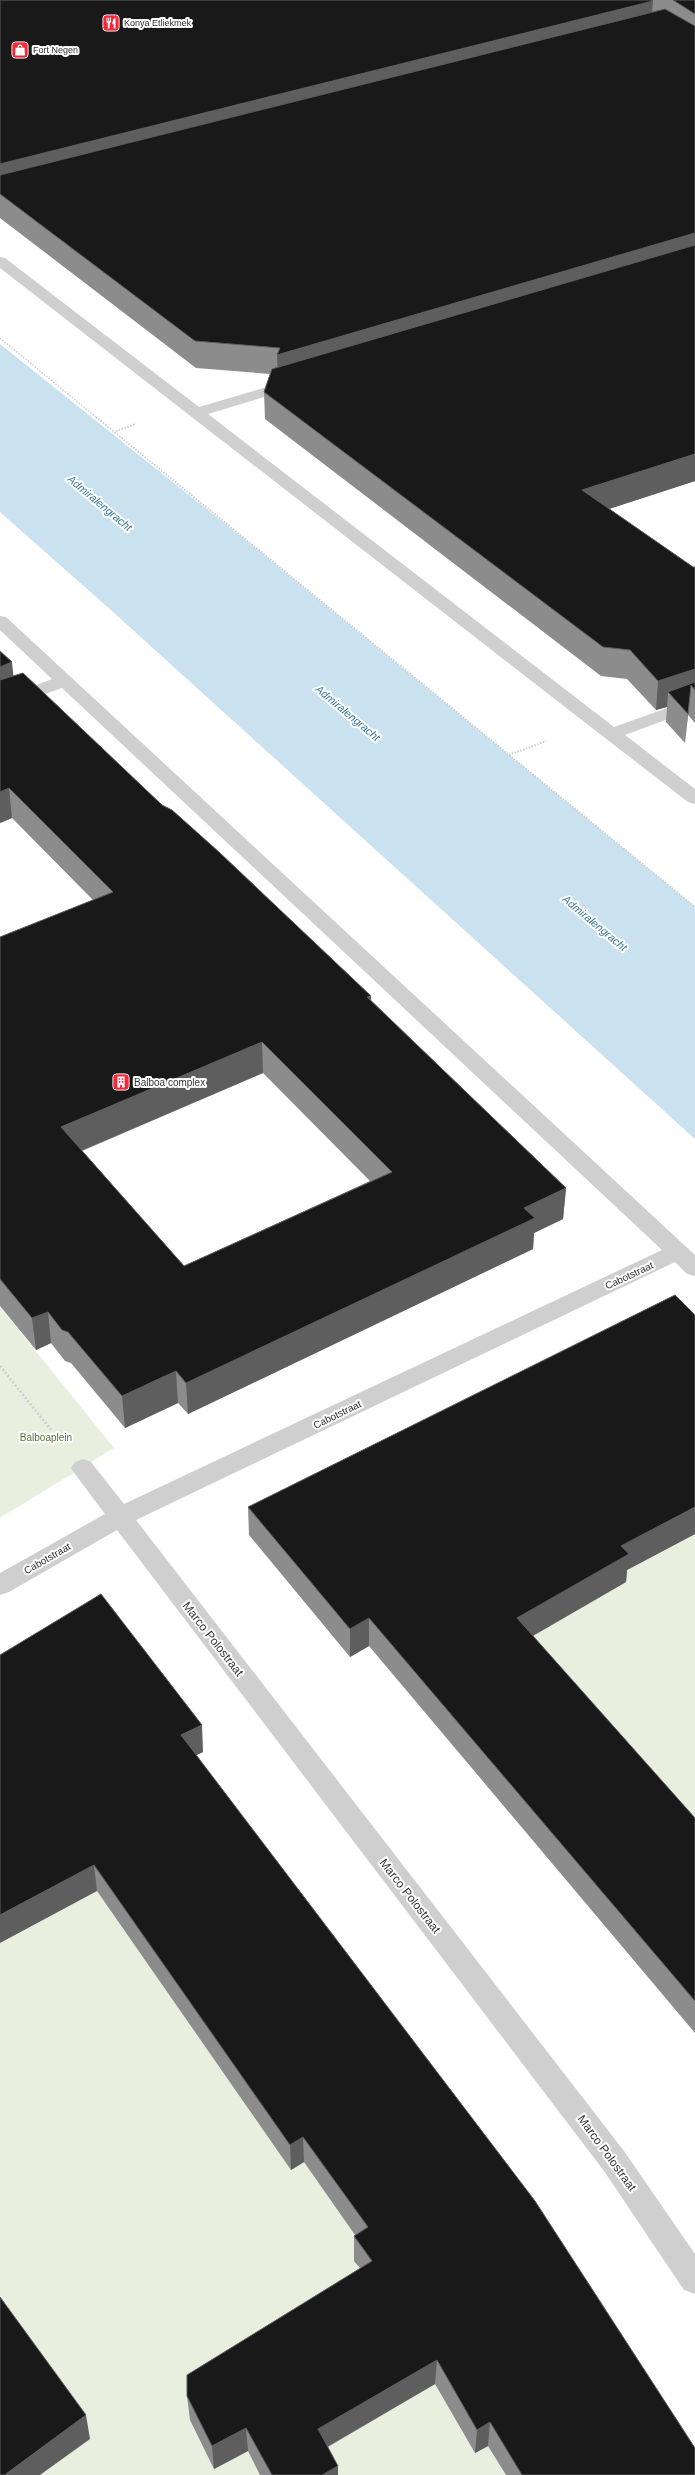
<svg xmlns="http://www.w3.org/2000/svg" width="695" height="2475" font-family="Arial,sans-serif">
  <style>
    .green { fill: #e8efdf }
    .water { fill: #cae2f0 }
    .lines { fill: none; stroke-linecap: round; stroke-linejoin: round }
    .path-far2 { stroke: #cfcfcf; stroke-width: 1.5; stroke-dasharray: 1.5 1.5; stroke-linecap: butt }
    .path-far1 { stroke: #cfcfcf; stroke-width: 2; stroke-dasharray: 1.5 1.5; stroke-linecap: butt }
    .path { stroke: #cfcfcf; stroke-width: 2.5; stroke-dasharray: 2 2; stroke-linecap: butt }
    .street { fill: #cfcfcf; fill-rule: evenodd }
    .wall { fill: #8c8c8c; fill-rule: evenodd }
    .shaded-wall { fill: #5e5e5e }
    .building { fill: #191919; stroke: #5e5e5e; fill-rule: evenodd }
    .labels { text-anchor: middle; stroke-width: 4; stroke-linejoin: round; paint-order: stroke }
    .far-poi-label { font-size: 9px; fill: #323232; stroke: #fff; text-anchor: start }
    .poi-label { font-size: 10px; fill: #323232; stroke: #fff; text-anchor: start }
    .street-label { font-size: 10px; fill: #323232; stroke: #fff }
    .park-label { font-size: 10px; fill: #55723a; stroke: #fff }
    .water-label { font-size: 11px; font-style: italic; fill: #37769c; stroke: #fff }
    .near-street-label { font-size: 12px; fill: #323232; stroke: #fff }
  </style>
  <rect width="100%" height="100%" fill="#fff"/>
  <g class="green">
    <path d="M0 1307 114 1448 0 1518Z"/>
    <path d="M695 1408V1896L375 1548Z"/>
    <path d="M0 1753 602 2475H35L0 2353Z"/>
  </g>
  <path class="water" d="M0 344 259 551 695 907V1139L113 612 0 512Z"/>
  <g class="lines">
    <path class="path-far2" d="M0 338 97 418"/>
    <g class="path-far1">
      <path d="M96 417 695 907"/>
      <path d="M116 431 136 424"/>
      <path d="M509 755 546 741"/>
    </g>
    <path class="path" d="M0 1366 52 1431"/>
    <g class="street">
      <path d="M0 257 5 258 199 407 287 381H297L300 384 297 387 208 414 614 727 695 698V709L625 735 695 789V804L688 802 605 738 0 268Z"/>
      <path d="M0 616 6 617 695 1255V1276L687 1274 675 1262 136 1520 624 2151 695 2254V2294L684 2290 604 2171 117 1530 9 1592 0 1595V1573L105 1514 75 1474 71 1468 75 1462 83 1459 91 1462 124 1504 662 1250 62 688 0 710V699L52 679 0 630Z"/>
    </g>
  </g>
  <g class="wall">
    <path d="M0 0H695V481L609 509 693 567H695V723L688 715 685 743 666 722 667 707 656 710 627 679 601 676 265 419 264 392 270 374 196 368 0 218Z"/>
    <path d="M0 651 13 676 162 805 371 996V1000L566 1188 563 1219 534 1233 533 1249 188 1414 178 1403 125 1428 71 1363 65 1361 51 1343 36 1350 0 1306V937L93 900 12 818 0 823ZM263 1073 370 1181 184 1266 82 1151Z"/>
    <path d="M695 1315V1534L627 1570 626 1582 533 1636 695 1818V2033L369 1646 350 1657 249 1535 248 1507Z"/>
    <path d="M0 1655 203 1752 196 1755 695 2475H506L488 2446 475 2453 435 2384 328 2447 338 2475H260L248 2451 214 2469 190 2420 187 2396 360 2268 354 2261V2236L355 2235 304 2162 291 2170 97 1891Z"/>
  </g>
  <g class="shaded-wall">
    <path d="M653 1 651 25 0 190V164Z"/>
    <path d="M695 233V259L278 382 277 355Z"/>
    <path d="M695 454V481L581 518 582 490Z"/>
    <path d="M12 662 15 692 0 698V667Z"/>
    <path d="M695 669V690L691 685 685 743 689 699 668 692 667 707 656 710 658 681Z"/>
    <path d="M9 788 12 818 0 823V792Z"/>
    <path d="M371 996V1027L367 997Z"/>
    <path d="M262 1042 263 1073 64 1158 61 1127Z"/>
    <path d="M566 1188 563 1219 534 1233 533 1249 188 1414 186 1383 524 1208Z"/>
    <path d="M48 1312 51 1343 36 1350 32 1318Z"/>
    <path d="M176 1371 178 1403 125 1428 122 1396Z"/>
    <path d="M695 1507V1534L627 1570 626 1582 515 1646 517 1618 621 1546Z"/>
    <path d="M369 1618V1646L350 1657V1629Z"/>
    <path d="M202 1725 203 1752 183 1762 181 1735Z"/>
    <path d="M94 1865 97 1891 0 1943V1915Z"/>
    <path d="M303 2137 304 2162 291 2170 290 2145Z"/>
    <path d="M437 2360 435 2384 318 2452V2429Z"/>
    <path d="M86 2415 90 2439 40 2475H6V2474Z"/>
    <path d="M490 2422 488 2446 475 2453 477 2430Z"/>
    <path d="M246 2428 248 2451 214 2469 212 2446Z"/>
    <path d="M338 2466V2475H322Z"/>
  </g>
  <g class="building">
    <path d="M0 0H651L653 1 0 164Z"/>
    <path d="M673 0H695V14Z"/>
    <path d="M665 9 695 26V233L277 355 280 348 195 341 0 194V175Z"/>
    <path d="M695 245V454L582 490 693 567H695V669L658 681 630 650 603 647 264 392 272 369Z"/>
    <path d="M0 651 12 662 0 667Z"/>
    <path d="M23 673 162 805 172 810 219 852 371 996 367 997 566 1188 524 1208 535 1218 186 1383 176 1371 122 1396 68 1332 62 1330 48 1312 32 1318 0 1279V937L113 892 9 788 0 792V680ZM262 1042 392 1172 184 1266 61 1127Z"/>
    <path d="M695 682V690L691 685 688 714 668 692Z"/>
    <path d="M675 1295 695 1315V1507L621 1546 629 1554 517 1618 695 1818V2001L369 1618 350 1629 248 1507Z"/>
    <path d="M101 1594 202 1725 181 1735 535 2201 695 2448V2475H522L490 2422 477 2430 437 2360 318 2429 338 2466 322 2475H272L246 2428 212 2446 187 2396V2375L372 2261 354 2236 368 2227 303 2137 290 2145 94 1865 0 1915V1655Z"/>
    <path d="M0 2297 86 2415 6 2474V2475H0Z"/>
  </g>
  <defs>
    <g id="restaurant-square" transform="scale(0.9)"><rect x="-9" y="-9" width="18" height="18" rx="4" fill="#f52839" stroke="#fff"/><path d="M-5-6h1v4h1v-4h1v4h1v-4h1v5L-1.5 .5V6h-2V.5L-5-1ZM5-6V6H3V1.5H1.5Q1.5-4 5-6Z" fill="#fff"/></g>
    <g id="shop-square" transform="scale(0.9)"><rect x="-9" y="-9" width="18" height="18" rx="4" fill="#f52839" stroke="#fff"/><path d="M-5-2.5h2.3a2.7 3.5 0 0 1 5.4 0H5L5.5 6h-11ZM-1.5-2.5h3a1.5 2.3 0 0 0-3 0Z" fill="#fff"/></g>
    <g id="building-square" transform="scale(0.9)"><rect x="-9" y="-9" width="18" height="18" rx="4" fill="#f52839" stroke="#fff"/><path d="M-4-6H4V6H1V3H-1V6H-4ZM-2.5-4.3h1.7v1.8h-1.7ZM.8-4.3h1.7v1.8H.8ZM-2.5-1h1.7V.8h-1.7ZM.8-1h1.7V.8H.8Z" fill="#fff"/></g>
  </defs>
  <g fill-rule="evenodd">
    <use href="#restaurant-square" x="111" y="23"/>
    <use href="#shop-square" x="20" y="50"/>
    <use href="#building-square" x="121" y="1082"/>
  </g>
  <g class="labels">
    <g class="far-poi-label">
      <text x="124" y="26">Konya Etliekmek</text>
      <text x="33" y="53">Fort Negen</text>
    </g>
    <g class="poi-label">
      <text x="134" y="1086">Balboa complex</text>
    </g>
    <g class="street-label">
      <text transform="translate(629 1275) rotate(-25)" y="4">Cabotstraat</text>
      <text transform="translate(337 1414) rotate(-26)" y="4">Cabotstraat</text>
      <text transform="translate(47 1558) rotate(-30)" y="4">Cabotstraat</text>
    </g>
    <g class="park-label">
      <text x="46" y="1441">Balboaplein</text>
    </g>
    <g class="water-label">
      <text transform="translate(100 503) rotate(40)" y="4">Admiralengracht</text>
      <text transform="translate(348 713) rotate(40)" y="4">Admiralengracht</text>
      <text transform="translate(595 923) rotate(40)" y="4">Admiralengracht</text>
    </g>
    <g class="near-street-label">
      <text transform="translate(213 1639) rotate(52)" y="4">Marco Polostraat</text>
      <text transform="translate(410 1896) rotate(52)" y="4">Marco Polostraat</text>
      <text transform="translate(607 2153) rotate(54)" y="4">Marco Polostraat</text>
    </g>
  </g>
</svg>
